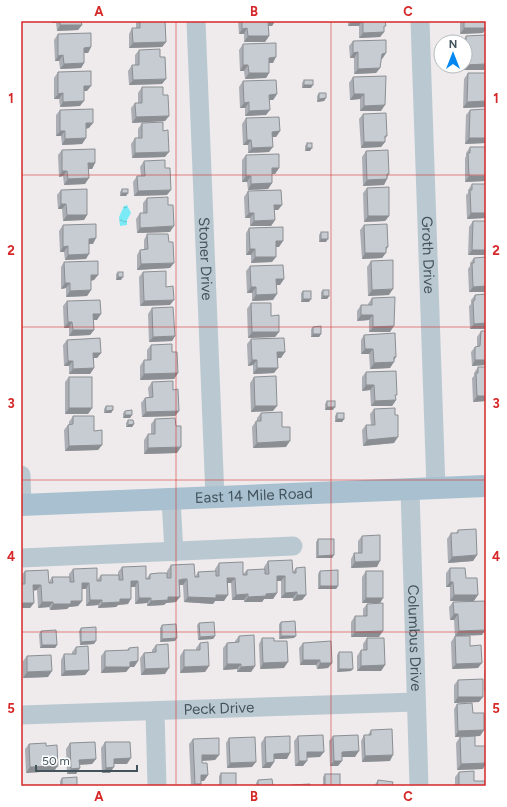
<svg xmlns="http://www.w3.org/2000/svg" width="507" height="807" font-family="Figtree,sans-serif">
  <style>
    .water { fill: url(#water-ripples) }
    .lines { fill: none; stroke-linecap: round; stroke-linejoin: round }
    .minor { stroke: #bac9d1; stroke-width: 19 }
    .major { stroke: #a8c0cf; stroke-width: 22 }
    .wall { fill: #abafb5 }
    .shaded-wall { fill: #8b8f93 }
    .building { fill: #c7ccd2; stroke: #8b8f93 }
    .grid { fill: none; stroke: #d62828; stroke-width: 1; stroke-opacity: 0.55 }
    .labels { text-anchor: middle; stroke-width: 4; stroke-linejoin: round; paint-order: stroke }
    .street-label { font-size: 15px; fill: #42535c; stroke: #fff }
    .neatline { fill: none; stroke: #d62828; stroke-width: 1.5 }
    .grid-label { font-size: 13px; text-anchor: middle; font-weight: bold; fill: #d62828 }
  </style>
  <defs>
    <pattern id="water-ripples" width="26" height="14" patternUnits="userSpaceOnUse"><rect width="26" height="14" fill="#7aebf6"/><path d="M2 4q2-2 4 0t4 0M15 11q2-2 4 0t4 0" fill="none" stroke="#66c1ca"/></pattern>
  </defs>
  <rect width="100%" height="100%" fill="#efebec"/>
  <path class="water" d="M127 205 131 213 127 220V225L120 226 119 217 124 206Z"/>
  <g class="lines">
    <g class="minor">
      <path id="s1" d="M196 21 215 498"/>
      <path id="s2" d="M420 21 436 488"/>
      <path d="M21 475 22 505"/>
      <path id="s3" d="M410 489 419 786"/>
      <path d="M171 499 174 552"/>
      <path d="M21 558 293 546"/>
      <path d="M155 711 157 786"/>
      <path id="s4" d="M21 715 416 702"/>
    </g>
    <path class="major" id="s5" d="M21 505 486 486"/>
  </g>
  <g class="wall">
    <path d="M51 21H81L82 25 78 30 57 31 56 23H52Z"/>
    <path d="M136 21H165L166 42 162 47 129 48V34L132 28H136Z"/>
    <path d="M238 21H275L272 26H268L269 36 265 42H244V34H239Z"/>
    <path d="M348 21H385L384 29V32L380 37 359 38V26H348Z"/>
    <path d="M460 21H486L484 31 483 33 460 34Z"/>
    <path d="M58 34 91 47 88 53H84V63L81 68 60 69 59 61H55L54 40Z"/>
    <path d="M466 36 484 70H462L461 66H465V42H462Z"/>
    <path d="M353 41 386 53 382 59H381L380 68 376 73 354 74V58H350L349 46Z"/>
    <path d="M243 44 273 63H269V73L266 78 245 79 244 71H240L239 50Z"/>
    <path d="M139 50 162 84 129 85 128 71 132 65H135V55Z"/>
    <path d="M58 72 87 91H84L80 106 60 107 59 99H54V78Z"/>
    <path d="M468 73 486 107 463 108 464 79Z"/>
    <path d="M353 77 381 111H360V99L350 100 349 83Z"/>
    <path d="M304 80 311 88H302V83Z"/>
    <path d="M243 81 277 94 273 100H270L266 115 245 116V108H240L239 87Z"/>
    <path d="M142 87 163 95 169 116 165 121 132 123 131 108 135 103H138V93Z"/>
    <path d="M319 93 326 98 324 101 317 102V96Z"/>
    <path d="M60 110 89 128 86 129V138L82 144 62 145 61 136H56V115Z"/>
    <path d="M470 110 486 143 465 144 466 115Z"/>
    <path d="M363 114 387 136 385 139V142L381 147 361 148 359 119Z"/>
    <path d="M246 118 280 131 276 137H272L269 152 248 153V145H243L242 124Z"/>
    <path d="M142 123 165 157 132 158 131 144 135 138H138V129Z"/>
    <path d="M307 143 310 151H305V146Z"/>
    <path d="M470 147 486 181 465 182V158L466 156V153Z"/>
    <path d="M62 150 95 163 92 169H88L85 184 64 185 63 176 59 177 58 155Z"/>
    <path d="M366 151 389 174 384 185 363 186 362 157Z"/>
    <path d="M246 155 279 168 275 174H272V183L268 189 248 190 247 182H242V160Z"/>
    <path d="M144 161 167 195 134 196 133 182 137 176H141L140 167Z"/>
    <path d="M472 184H486V218L467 219 466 195 468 193V190Z"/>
    <path d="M367 188 389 216 385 221 364 222 363 193Z"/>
    <path d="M122 189 128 193 126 196H120V192Z"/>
    <path d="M61 190 87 215 84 220 63 221 62 209H58L57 195Z"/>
    <path d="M248 191 282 205 278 210H275V220L271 226H250V218H245L244 197Z"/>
    <path d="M147 198 168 205 170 232 137 233 136 219 140 213H143V203Z"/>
    <path d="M473 221 486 255H468L469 227Z"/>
    <path d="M63 225 93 244H89L86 259 65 260 64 252H60L59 231Z"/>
    <path d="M364 225 388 247 382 258 362 259 360 230Z"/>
    <path d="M249 228 279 247H276L272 262 251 263V255H246V233Z"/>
    <path d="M321 232 326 242H319V235Z"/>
    <path d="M147 234 170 268 137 270V255L140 250H144V240Z"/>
    <path d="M474 258 486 292H469L468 269 470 266V263Z"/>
    <path d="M371 261 389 295 368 296 367 267Z"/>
    <path d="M64 262 98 275 94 280 91 281V290L87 296 66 297V288L61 289V267Z"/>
    <path d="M250 266 280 285H277L273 300 252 301V293H247L246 271Z"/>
    <path d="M118 272 121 280H116V274Z"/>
    <path d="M143 272 166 287 170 305 140 306 139 277Z"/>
    <path d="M323 290 329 296 327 299H321V292Z"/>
    <path d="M303 291 309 302H301V293Z"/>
    <path d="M486 294V329H470L469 306 471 304V300L475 295Z"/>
    <path d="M372 298 390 332H369V320L357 321V311L361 305H368V304Z"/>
    <path d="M67 301 97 320H93L94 330 90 335 69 336V328H64L63 306Z"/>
    <path d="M251 303 271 316 279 332 275 337 248 338 247 309Z"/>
    <path d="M152 308 175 336 172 341 149 342 148 314Z"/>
    <path d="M313 327 321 334 319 337H311V329Z"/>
    <path d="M481 331 486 365 472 366 471 352 475 347H477V337Z"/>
    <path d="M364 335 396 357 390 368 370 369 369 354H361V340Z"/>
    <path d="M251 339 281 358H278L274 373 253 374V365L248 366 247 344Z"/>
    <path d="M67 340 101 353 97 358H94V368L90 374H69V366H64L63 345Z"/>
    <path d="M151 345 172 352 178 373 174 379 140 380V366L144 360H147V350Z"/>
    <path d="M478 367H486V401L473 402 472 378 474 376V373Z"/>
    <path d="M366 372 395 397 396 400 392 406H371L370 390 362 391V377Z"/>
    <path d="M69 377 92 408 88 414H65V382Z"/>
    <path d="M254 377 273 411 251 412 250 383Z"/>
    <path d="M152 382 173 390 179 411 175 416 142 417 141 403 145 398 149 397 148 388Z"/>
    <path d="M327 401 333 410H325V404Z"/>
    <path d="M106 406 113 410 111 413H104V409Z"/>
    <path d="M374 409 395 415 394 443 363 446 362 430 366 425H371L370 414Z"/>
    <path d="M125 411 132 415 130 418H123V413Z"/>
    <path d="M261 413 282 427 286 447 253 448 252 427 256 421H257V418Z"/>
    <path d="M337 413 344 419 342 422H335V416Z"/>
    <path d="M73 416 94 431 102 445 98 450 65 451 64 430 68 425H69V422Z"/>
    <path d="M155 419 177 453 144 454V440L148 434H151V424Z"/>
    <path d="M128 420 134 424 132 427H126V423Z"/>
    <path d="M458 530 477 555 473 561 448 563 447 539 451 533H456Z"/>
    <path d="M362 536 377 567 351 568V559L354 553H358V541Z"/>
    <path d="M318 539 334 555 332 558H316V542Z"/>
    <path d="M268 561 292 573 296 568 306 595 302 600 293 601V598H281V581H277V593L273 599H264L262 602H244V600H232L231 583H228L224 601H215L213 604 184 602 183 585H179L176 602 166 603 164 605 147 606V603L135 604V587H131L128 604 118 605 116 607 98 608V605L86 606V589H82V601L78 606 69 607 67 609 50 610 49 607 38 608 37 590 33 591 34 603 30 608H21V576L25 571 49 582 52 577H69V574L73 569 97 580 101 575H118V572L122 567 146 579 150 574 167 573V571L171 565 195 577 198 572 215 571V569L219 563 243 574 247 570 264 569V567Z"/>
    <path d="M450 568 474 601H450V587H446V573Z"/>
    <path d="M320 571 338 586 336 589H318V574Z"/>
    <path d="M366 571 383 598 380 603H362V577Z"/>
    <path d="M453 602 485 630 482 635 455 636 454 620H450L449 607Z"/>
    <path d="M367 604 379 637H351V622L355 616H363V609Z"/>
    <path d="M281 622 294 638 279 639V624Z"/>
    <path d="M199 623 215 636 213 639 198 640 197 625Z"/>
    <path d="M162 625 175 641 160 642V628Z"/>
    <path d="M81 628 94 644 80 645 79 631Z"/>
    <path d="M41 631 57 645 55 648H40L39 634Z"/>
    <path d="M239 636 255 666 251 672H237V669L223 670V648L227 643 235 642V641Z"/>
    <path d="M455 636 470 646 478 668 452 669 451 642Z"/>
    <path d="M262 638 274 641 284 668 260 669 259 644Z"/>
    <path d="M367 638 385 665 381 671H357V656L361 650H363V644Z"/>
    <path d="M200 643 209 666 205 672 180 673V656L184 650H196V648Z"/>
    <path d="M303 643 332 663 328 668 317 669 316 665H300L299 648Z"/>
    <path d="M156 645 165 674 141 675 140 658 144 653 152 652V650Z"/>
    <path d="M76 647 89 670 85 675 61 676V660L64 654H72V652Z"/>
    <path d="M129 648 138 661 134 667H130L126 672 101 673V656L105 651 127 650Z"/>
    <path d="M339 652 351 671 337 672V655Z"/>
    <path d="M27 656 48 677 23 678V661Z"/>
    <path d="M486 669V691H484V672Z"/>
    <path d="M458 680 479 702 454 703V685Z"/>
    <path d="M457 704 473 713 484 730 480 736 455 737 454 709Z"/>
    <path d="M371 730 390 761 362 762 361 741 364 735H368Z"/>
    <path d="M298 736 320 757H307L303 766H295L294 741Z"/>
    <path d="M333 736 355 757H342L338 766H330L329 741Z"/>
    <path d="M265 737 287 759H274V762L270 768H262L261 743Z"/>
    <path d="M460 737 475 746 483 769 457 770 456 743Z"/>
    <path d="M229 738 252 767 227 768 226 743Z"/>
    <path d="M193 739 219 755 215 760 202 761 204 781H201L200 786H191L189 744Z"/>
    <path d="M105 742 127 764H114L110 773H102L101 748Z"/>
    <path d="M70 743 96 759 92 764 79 765 80 768 76 774H67L66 749Z"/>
    <path d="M29 744 46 746 54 771 26 773 25 749Z"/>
    <path d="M459 772 474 781 485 786H455V777Z"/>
    <path d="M221 773 236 786H219V776Z"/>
    <path d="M325 774 340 786H323V777Z"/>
    <path d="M62 778 77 786H60V781Z"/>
    <path d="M258 780 273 786H256V783Z"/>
    <path d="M378 780 392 786H374Z"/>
  </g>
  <g class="shaded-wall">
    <path d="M53 21H58L56 23H52Z"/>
    <path d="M268 21H275L272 26H264Z"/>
    <path d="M352 21H362L359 26H348Z"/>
    <path d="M60 25H82L78 30 57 31Z"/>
    <path d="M486 26V31H484L483 33 460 34 464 28Z"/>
    <path d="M247 28 244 34H239L242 29Z"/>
    <path d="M384 32 380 37 359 38 363 33Z"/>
    <path d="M248 36H269L265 42H244Z"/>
    <path d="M166 42 162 47 129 48 133 43Z"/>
    <path d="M91 47 88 53H80L84 48Z"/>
    <path d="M358 52 354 58H350L353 53Z"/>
    <path d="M386 53 382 59H378L382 54Z"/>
    <path d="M63 55 59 61H55L58 56Z"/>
    <path d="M276 57 273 63H265L269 58Z"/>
    <path d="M84 63 81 68 60 69 64 64Z"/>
    <path d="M486 64V67L484 70H462L465 65Z"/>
    <path d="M243 65H248L244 71H240Z"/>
    <path d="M380 68 376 73 354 74 358 69Z"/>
    <path d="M249 73H269L266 78 245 79Z"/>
    <path d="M166 79 162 84 129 85 133 80Z"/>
    <path d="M304 85H313L311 88H302Z"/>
    <path d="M84 86H91L87 91H80Z"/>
    <path d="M63 93 59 99H54L58 94Z"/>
    <path d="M277 94 273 100H265L269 95Z"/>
    <path d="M354 94H364L360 99 350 100Z"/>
    <path d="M326 98 324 101 317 102 319 99Z"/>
    <path d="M84 101 80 106 60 107 63 102Z"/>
    <path d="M486 101V107L463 108 467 102Z"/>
    <path d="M249 102 245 108H240L244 103Z"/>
    <path d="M385 105 381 111H360L364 106Z"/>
    <path d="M270 110 266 115 245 116 249 111Z"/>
    <path d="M169 116 165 121 132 123 136 117Z"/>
    <path d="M86 123H93L89 128 82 129Z"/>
    <path d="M60 131H65L61 136H56Z"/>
    <path d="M280 131 276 137H268L272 132Z"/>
    <path d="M86 138 82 144 62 145 65 139Z"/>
    <path d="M469 138H486V143L465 144Z"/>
    <path d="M247 140H251L248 145H243Z"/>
    <path d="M364 142H385L381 147 361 148Z"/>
    <path d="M273 147 269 152 248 153 252 148Z"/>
    <path d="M307 148H312L310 151H305Z"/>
    <path d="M169 152 165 157 132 158 135 153Z"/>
    <path d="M88 163H95L92 169H84Z"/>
    <path d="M272 168H279L275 174H268Z"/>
    <path d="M62 171H67L63 176 59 177Z"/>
    <path d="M246 176H251L247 182H242Z"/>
    <path d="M469 176H486V181L465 182Z"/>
    <path d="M89 178 85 184 64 185 68 179Z"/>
    <path d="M387 179 384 185 363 186 367 180Z"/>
    <path d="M272 183 268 189 248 190 251 184Z"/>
    <path d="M171 190 167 195 134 196 138 191Z"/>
    <path d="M122 193H128L126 196H120Z"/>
    <path d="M61 204H66L62 209H58Z"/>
    <path d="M274 205H282L278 210H271Z"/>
    <path d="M249 213H254L250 218H245Z"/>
    <path d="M471 213H486V218L467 219Z"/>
    <path d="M67 215H87L84 220 63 221Z"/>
    <path d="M368 216H389L385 221 364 222Z"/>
    <path d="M275 220 271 226H250L254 221Z"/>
    <path d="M174 226 170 232 137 233 140 228Z"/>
    <path d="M96 238 93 244H85L89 239Z"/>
    <path d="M321 239H328L326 242H319Z"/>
    <path d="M276 241H283L279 247H272Z"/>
    <path d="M68 246 64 252H60L63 247Z"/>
    <path d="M250 249H255L251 255H246Z"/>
    <path d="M472 250H486V255H468Z"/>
    <path d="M365 253H386L382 258 362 259Z"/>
    <path d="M89 254 86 259 65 260 68 255Z"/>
    <path d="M255 257H276L272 262 251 263Z"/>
    <path d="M174 263 170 268 137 270 141 264Z"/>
    <path d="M91 275H98L94 280 87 281Z"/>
    <path d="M118 277H123L121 280H116Z"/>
    <path d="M276 279H284L280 285H273Z"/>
    <path d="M65 283H70L66 288 61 289Z"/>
    <path d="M486 286V292H469L473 287Z"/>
    <path d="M251 287H256L252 293H247Z"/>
    <path d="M393 289 389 295 368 296 372 290Z"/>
    <path d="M91 290 87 296 66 297 70 291Z"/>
    <path d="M277 294 273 300 252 301 256 295Z"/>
    <path d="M323 296H329L327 299H321Z"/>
    <path d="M303 299H311L309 302H301Z"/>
    <path d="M174 300 170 305 140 306 144 301Z"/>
    <path d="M93 314H101L97 320H89Z"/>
    <path d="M361 315H373L369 320 357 321Z"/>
    <path d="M68 322H72L69 328H64Z"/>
    <path d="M486 323V329H470L474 324Z"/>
    <path d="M394 326 390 332H369L373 327Z"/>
    <path d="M73 330H94L90 335 69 336Z"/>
    <path d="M252 332H279L275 337 248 338Z"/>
    <path d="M313 334H321L319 337H311Z"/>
    <path d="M175 336 172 341 149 342 153 337Z"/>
    <path d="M365 349H373L369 354H361Z"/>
    <path d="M277 352H285L281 358H273Z"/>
    <path d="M93 353H101L97 358H90Z"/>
    <path d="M394 357H396L392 362H394L390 368 370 369 374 363Z"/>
    <path d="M252 360H257L253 365 248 366Z"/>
    <path d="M475 360H486V365L472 366Z"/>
    <path d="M68 361H73L69 366H64Z"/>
    <path d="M94 368 90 374H69L73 369Z"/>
    <path d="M257 368H278L274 373 253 374Z"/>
    <path d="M178 373 174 379 140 380 144 374Z"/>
    <path d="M366 385H374L370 390 362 391Z"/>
    <path d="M477 396H486V401L473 402Z"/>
    <path d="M396 400 392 406H371L375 401Z"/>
    <path d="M255 406H277L273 411 251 412Z"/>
    <path d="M327 407H335L333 410H325Z"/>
    <path d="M69 408H92L88 414H65Z"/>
    <path d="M113 410 111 413H104L106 411Z"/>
    <path d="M179 411 175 416 142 417 146 412Z"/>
    <path d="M125 415H132L130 418H123Z"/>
    <path d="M337 419H344L342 422H335Z"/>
    <path d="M134 424 132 427H126L128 425Z"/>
    <path d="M398 437 394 443 363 446 367 440Z"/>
    <path d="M290 441 286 447 253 448 257 443Z"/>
    <path d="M102 445 98 450 65 451 69 446Z"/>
    <path d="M181 447 177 453 144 454 148 448Z"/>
    <path d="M334 555 332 558H316L318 556Z"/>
    <path d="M477 555 473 561 448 563 452 557Z"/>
    <path d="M380 561 377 567 351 568 355 562Z"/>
    <path d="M277 576H285L281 581H273Z"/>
    <path d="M227 578H235L231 583H224Z"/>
    <path d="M187 579 183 585H175L179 580Z"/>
    <path d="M131 581H138L135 587H127Z"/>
    <path d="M450 582H453L450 587H446Z"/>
    <path d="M82 583H89L86 589H78Z"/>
    <path d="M33 585H41L37 590 29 591Z"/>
    <path d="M320 586H338L336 589H318Z"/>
    <path d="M297 592 293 598H281L285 593Z"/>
    <path d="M277 593 273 599H264L262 602H244L248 597 266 594Z"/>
    <path d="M248 594 244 600H232L236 595Z"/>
    <path d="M228 595 224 601H215L213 604 184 602 188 597Z"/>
    <path d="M297 595H306L302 600 293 601Z"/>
    <path d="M454 595H478L474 601H450Z"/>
    <path d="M168 597H180L176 602 166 603 164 605 147 606 151 601Z"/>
    <path d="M139 598H151L147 603 135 604Z"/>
    <path d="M366 598H383L380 603H362Z"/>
    <path d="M120 599H131L128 604 118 605 116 607 98 608 102 603Z"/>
    <path d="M90 600H102L98 605 86 606Z"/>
    <path d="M71 601H82L78 606 69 607 67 609 50 610 53 604Z"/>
    <path d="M42 602H53L49 607 38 608Z"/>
    <path d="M22 603H34L30 608H21V605Z"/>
    <path d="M454 614H458L454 620H450Z"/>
    <path d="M485 630 482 635 455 636 459 631Z"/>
    <path d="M383 631 379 637H351L355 632Z"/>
    <path d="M215 636 213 639 198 640 200 637Z"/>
    <path d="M281 636H296L294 638 279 639Z"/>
    <path d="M177 638 175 641 160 642 162 639Z"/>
    <path d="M96 641 94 644 80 645 81 642Z"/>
    <path d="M42 645H57L55 648H40Z"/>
    <path d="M303 660H320L316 665H300Z"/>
    <path d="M138 661 134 667H130L126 672 101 673 105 667 130 662Z"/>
    <path d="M288 662 284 668 260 669 263 663Z"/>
    <path d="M320 663H332L328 668 317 669Z"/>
    <path d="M482 663 478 668 452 669 456 664Z"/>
    <path d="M227 664H241L237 669 223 670Z"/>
    <path d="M385 665 381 671H357L361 666Z"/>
    <path d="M209 666 205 672 180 673 184 667Z"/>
    <path d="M255 666 251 672H237L241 667Z"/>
    <path d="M169 668 165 674 141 675 145 669Z"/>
    <path d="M339 669H353L351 671 337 672Z"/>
    <path d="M89 670 85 675 61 676 65 671Z"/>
    <path d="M52 671 48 677 23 678 27 672Z"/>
    <path d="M458 697H483L479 702 454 703Z"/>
    <path d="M484 730 480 736 455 737 458 731Z"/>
    <path d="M359 751 355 757H338L342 752Z"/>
    <path d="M307 752H324L320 757 303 758Z"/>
    <path d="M290 753 287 759H270L274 754Z"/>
    <path d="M202 755H219L215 760 198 761Z"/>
    <path d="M393 755 390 761 362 762 365 756Z"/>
    <path d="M131 758 127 764H110L114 759Z"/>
    <path d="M96 759 92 764 75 765 79 760Z"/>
    <path d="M299 761H307L303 766H295Z"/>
    <path d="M334 761H342L338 766H330Z"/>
    <path d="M256 762 252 767 227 768 230 763Z"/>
    <path d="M274 762 270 768H262L266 763Z"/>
    <path d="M486 763 483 769 457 770 461 764Z"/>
    <path d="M58 766 54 771 26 773 30 767Z"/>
    <path d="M114 767 110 773H102L106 768Z"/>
    <path d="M80 768 76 774H67L71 769Z"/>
    <path d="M201 775H208L204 781H197Z"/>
    <path d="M195 784H201L200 786H193Z"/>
  </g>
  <g class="building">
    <path d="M60 21H81L82 25H60Z"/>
    <path d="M140 21H165L166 42 133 43 132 28H140Z"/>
    <path d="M242 21H268L269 36H248L247 28 242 29Z"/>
    <path d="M363 21H385L386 26H384V32L363 33Z"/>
    <rect x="464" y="21" width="22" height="7"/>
    <path d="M91 33V47L84 48V63L64 64 63 55 58 56V34Z"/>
    <path d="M486 35V64L465 65V41H466V36Z"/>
    <path d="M386 40V53L382 54 380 68 358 69V52L353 53V41Z"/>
    <path d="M276 43V57L269 58V73H249L248 65H243V44Z"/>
    <path d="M160 49V57H165L166 79 133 80 132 65H139V50Z"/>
    <path d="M91 71V86H84V101L63 102V93L58 94V72Z"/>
    <path d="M468 73H486V101L467 102Z"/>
    <path d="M386 76 385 105 364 106V94H354L353 77Z"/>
    <path d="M276 80 277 94 269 95 270 110 249 111V102L244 103 243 81Z"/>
    <rect x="304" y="80" width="9" height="5"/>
    <path d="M142 87H163V95H168L169 116 136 117 135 103H142Z"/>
    <path d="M319 93H326V98L319 99Z"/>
    <path d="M93 109V123H86V138L65 139V131H60V110Z"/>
    <path d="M486 109V138H469L470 110Z"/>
    <path d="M386 113 387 136H385V142H364L363 114Z"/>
    <path d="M279 117 280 131 272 132 273 147 252 148 251 140H247L246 118Z"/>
    <path d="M163 122V131L168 130 169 152 135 153V138H142V123Z"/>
    <rect x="307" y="143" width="5" height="5"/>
    <path d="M470 147H486V176H469L468 153H470Z"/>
    <path d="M95 149V163H88L89 178 68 179 67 171H62V150Z"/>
    <path d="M388 150 389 174H387V179L367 180 366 151Z"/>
    <path d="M279 154V168H272V183L251 184V176H246V155Z"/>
    <path d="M165 160V168H170L171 190 138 191 137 176H145L144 161Z"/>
    <path d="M472 184H486V213H471L470 190H472Z"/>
    <path d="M389 187V216H368L367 188Z"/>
    <path d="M87 189V215H67L66 204H61V190Z"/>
    <rect x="122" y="189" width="6" height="4"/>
    <path d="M281 190 282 205H274L275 220 254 221V213H249L248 191Z"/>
    <path d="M168 197V205H173L174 226 140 228V213H147V198Z"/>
    <path d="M473 221H486V250H472Z"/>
    <path d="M96 224V238L89 239V254L68 255V246L63 247V225Z"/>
    <path d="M387 224 388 247H386V253H365L364 225Z"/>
    <path d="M283 227V241H276V257H255V249H250L249 228Z"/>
    <rect x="321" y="232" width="7" height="7"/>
    <path d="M147 234H168L169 242H173L174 263 141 264 140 250 148 249Z"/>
    <path d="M486 257V286L473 287 472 263H474V258Z"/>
    <path d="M393 260V289L372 290 371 261Z"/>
    <path d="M98 261V275H91V290L70 291V283H65L64 262Z"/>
    <path d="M283 265 284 279H276L277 294 256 295V287H251L250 266Z"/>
    <path d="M166 271V287L173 286 174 300 144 301 143 272Z"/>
    <rect x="118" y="272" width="5" height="5"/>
    <rect x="323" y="290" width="6" height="6"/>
    <rect x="303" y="291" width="8" height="8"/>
    <path d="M486 294V323L474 324 473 301 475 300V295Z"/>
    <path d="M395 297 394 326 373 327V315H361V305H372V298Z"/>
    <path d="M100 300 101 314H93L94 330H73L72 322H68L67 301Z"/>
    <path d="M251 303H271V316L279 315V332H252Z"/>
    <path d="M173 307 175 336 153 337 152 308Z"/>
    <path d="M321 326V334H313V327Z"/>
    <path d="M481 331H486V360H475V347L480 346Z"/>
    <path d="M395 333 396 357H394V362L374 363 373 349H365L364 335Z"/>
    <path d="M100 338 101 353H93L94 368 73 369V361H68L67 340Z"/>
    <path d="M284 338 285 352H277L278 368H257V360H252L251 339Z"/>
    <path d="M172 344V352H177L178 373 144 374V360H151V345Z"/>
    <path d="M478 367H486V396H477L476 373H478Z"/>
    <path d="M396 371 397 395H395L396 400 375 401 374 385H366V372Z"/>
    <path d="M276 376 277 406H255L254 377Z"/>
    <rect x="69" y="377" width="23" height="31"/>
    <path d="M173 381V390L178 389 179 411 146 412 145 398 153 397 152 382Z"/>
    <rect x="327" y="401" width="8" height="6"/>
    <path d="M106 406H113V410L106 411Z"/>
    <path d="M395 408V415H398V437L367 440 366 425H375L374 409Z"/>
    <path d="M132 410V415H125V411Z"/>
    <path d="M282 412V427H290V441L257 443 256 421H261V413Z"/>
    <rect x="337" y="413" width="7" height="6"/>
    <path d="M73 416H94V431L102 430V445L69 446 68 425 73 424Z"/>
    <path d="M175 418 176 426H181V447L148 448V434H155V419Z"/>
    <path d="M128 420H133L134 424 128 425Z"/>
    <path d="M476 529 477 555 452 557 451 533H458V530Z"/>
    <path d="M380 535V561L355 562 354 553H362V536Z"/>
    <path d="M318 539H334V555L318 556Z"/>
    <path d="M292 560 293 573H296V568L305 567 306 595H297V592L285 593V576H277V593L266 594V596L248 597V594L236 595 235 578H227L228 595H216V598L188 597 187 579H183L179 580 180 597H168V600L151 601V598H139L138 581H131V599H120V602L102 603V600H90L89 583H82V601H71V604H53V602H42L41 585H33L34 603H22V606H21V578V584H25V571L48 570 49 583H53L52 577H70V582H74L73 569 97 568V581H101V575H119V580H123L122 567 146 566V579H150V574L159 573H167V578H171V565L194 564 195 577H199L198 572 216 571V576H219V563L243 562V575H247V570L265 569V574H269L268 561Z"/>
    <path d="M450 568H465L466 578H477L478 595H454L453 582H450Z"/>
    <path d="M338 570V586H320V571Z"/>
    <rect x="366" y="571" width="17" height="27"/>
    <path d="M485 601V630L459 631 458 614H454L453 602Z"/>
    <path d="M383 603V631L355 632V616H367V604Z"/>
    <path d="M295 621 296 636H281V622Z"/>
    <path d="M214 622 215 636 200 637 199 623Z"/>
    <path d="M176 624 177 638 162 639V625Z"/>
    <path d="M96 627V641L81 642V628Z"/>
    <path d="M56 630 57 645H42L41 631Z"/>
    <path d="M254 635 255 666 241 667V664H227V643L239 642V636Z"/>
    <path d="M455 636H470V646L481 645 482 663 456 664Z"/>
    <path d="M262 638H274V641H287L288 662 263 663Z"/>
    <path d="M367 638H384L385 665 361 666V650H367Z"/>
    <path d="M331 641 332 663H320V660H303V643Z"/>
    <path d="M208 642 209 666 184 667V650H200V643Z"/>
    <path d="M168 644 169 668 145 669 144 653 156 652V645Z"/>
    <path d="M88 646 89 670 65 671 64 654H76V647Z"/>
    <path d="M138 647V661L130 662V667H105V651L129 650V648Z"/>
    <path d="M339 652H352L353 669H339Z"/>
    <path d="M51 655 52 671 27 672V656Z"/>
    <path d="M483 679V697H458V680Z"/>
    <path d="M472 703 473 713H484V730L458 731 457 704Z"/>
    <path d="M392 729 393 755 365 756 364 735H371V730Z"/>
    <path d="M323 735 324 752H307V761H299L298 736Z"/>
    <path d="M358 735 359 751 342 752V761H334L333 736Z"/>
    <path d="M290 736V753L274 754V762L266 763 265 737Z"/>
    <path d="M475 736V746H486V763L461 764 460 737Z"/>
    <path d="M255 737 256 762 230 763 229 738Z"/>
    <path d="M219 738V755H202V763H207L208 775H201V784H195L193 739Z"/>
    <path d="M95 742 96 759 79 760 80 768 71 769 70 743Z"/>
    <path d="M105 742H130L131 758 114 759V767L106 768Z"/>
    <path d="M46 743V746L57 745 58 766 30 767 29 744Z"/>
    <path d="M474 771V781H485V786H459V772Z"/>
    <rect x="221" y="773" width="15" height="13"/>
    <rect x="325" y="774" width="15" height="12"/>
    <path d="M77 777V786H62V778Z"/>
    <path d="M272 779 273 786H258V780Z"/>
    <path d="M378 780 393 782 392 786H377Z"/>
    <path d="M310 784V786H292V785Z"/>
  </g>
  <path class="grid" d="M176 21V786M331 21V786M21 175H486M21 327H486M21 480H486M21 632H486"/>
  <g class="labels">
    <g class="street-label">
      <text dy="5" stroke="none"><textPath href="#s2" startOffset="234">Groth Drive</textPath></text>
      <text dy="5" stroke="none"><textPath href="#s1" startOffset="238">Stoner Drive</textPath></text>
      <text dy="5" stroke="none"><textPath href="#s5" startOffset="233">East 14 Mile Road</textPath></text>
      <text dy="5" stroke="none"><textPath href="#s3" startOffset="149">Columbus Drive</textPath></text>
      <text dy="5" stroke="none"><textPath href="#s4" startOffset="198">Peck Drive</textPath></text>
    </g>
  </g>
  <rect width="507" height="807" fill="none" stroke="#ffffff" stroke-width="44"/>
  <g transform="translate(453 54)"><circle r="19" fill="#ffffff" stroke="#b3babe"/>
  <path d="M0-3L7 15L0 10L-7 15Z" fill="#0387f2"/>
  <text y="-6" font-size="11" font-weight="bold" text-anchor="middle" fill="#42535c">N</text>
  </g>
  <path d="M36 765v6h101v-6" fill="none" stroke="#42535c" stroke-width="2"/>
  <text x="42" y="765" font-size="12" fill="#42535c" stroke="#ffffff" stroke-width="3" paint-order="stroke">50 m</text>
  <rect x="22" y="22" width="463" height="763" class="neatline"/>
  <g class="grid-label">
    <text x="99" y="16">A</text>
    <text x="254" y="16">B</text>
    <text x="408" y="16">C</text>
    <text x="11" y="103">1</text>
    <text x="496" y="103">1</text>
    <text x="11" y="255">2</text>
    <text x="496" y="255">2</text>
    <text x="11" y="408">3</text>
    <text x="496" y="408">3</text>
    <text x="11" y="561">4</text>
    <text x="496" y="561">4</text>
    <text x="11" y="713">5</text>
    <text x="496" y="713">5</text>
    <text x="99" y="801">A</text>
    <text x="254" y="801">B</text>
    <text x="408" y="801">C</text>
  </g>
</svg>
